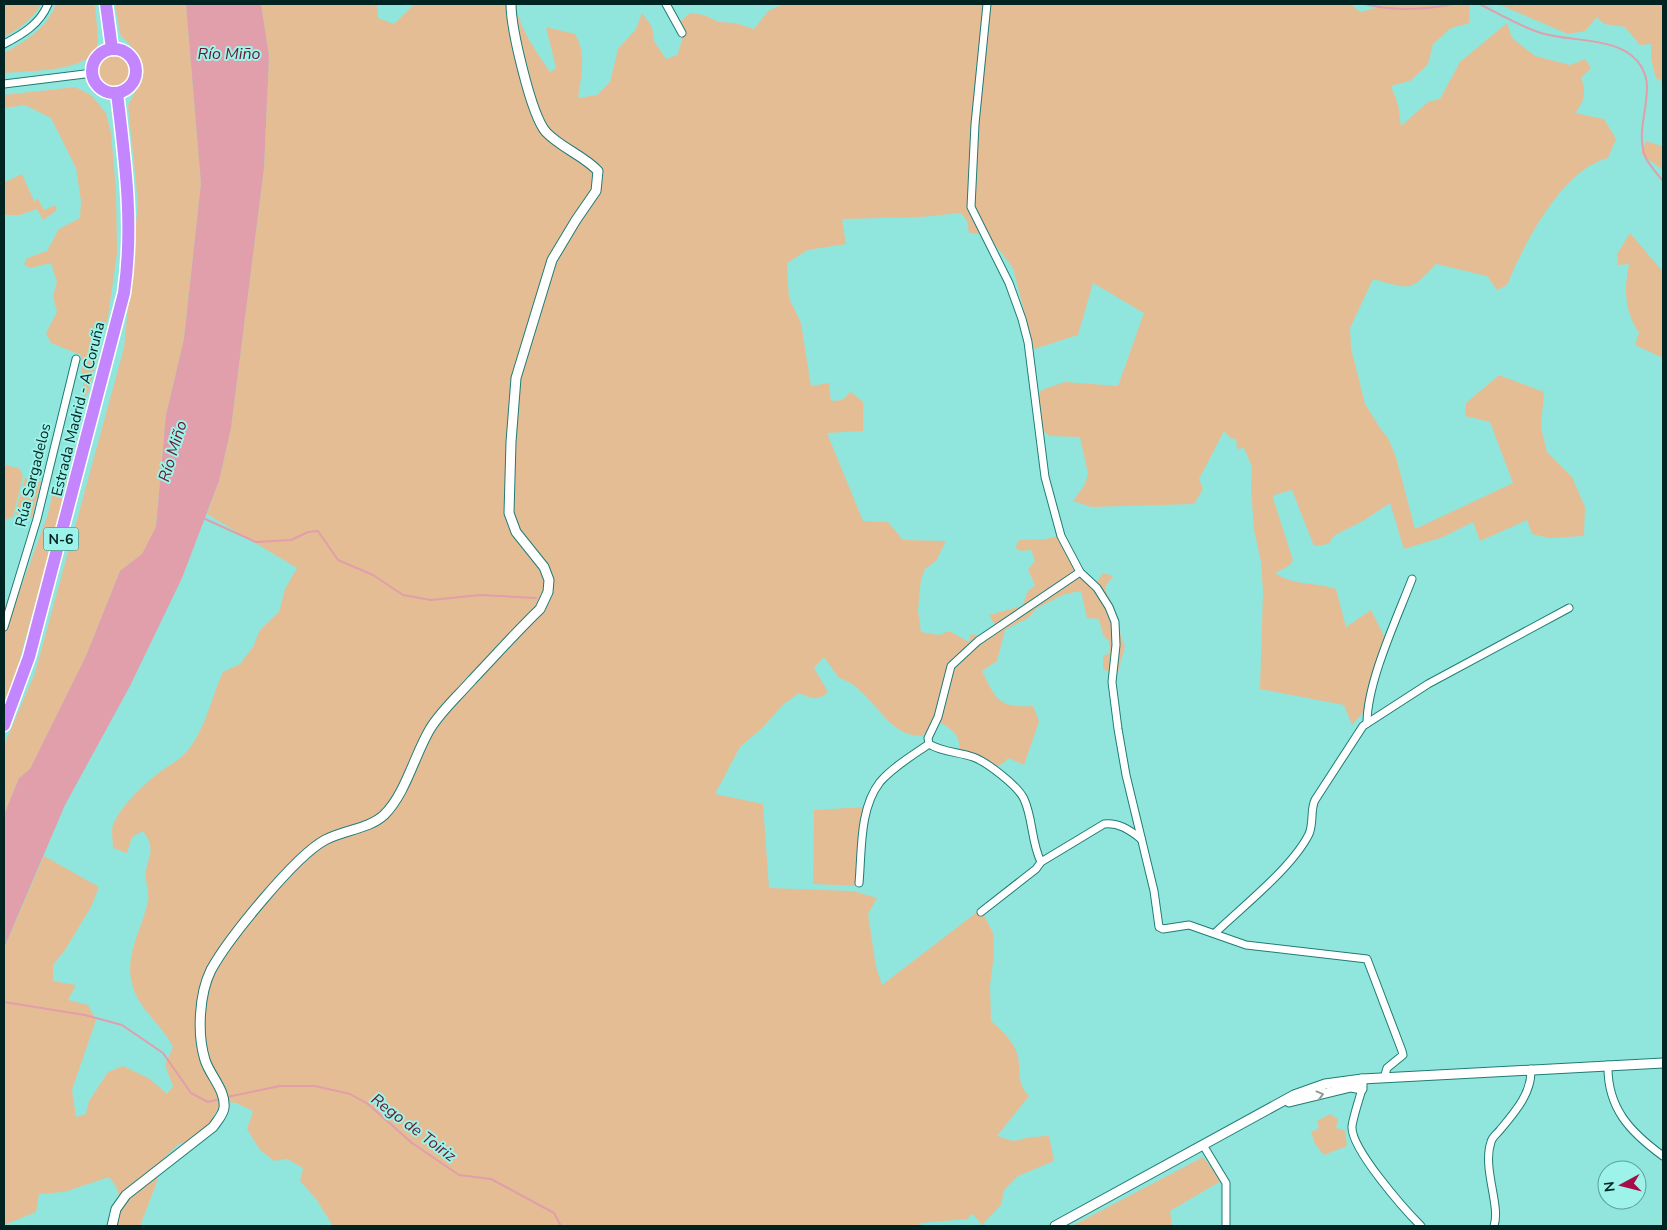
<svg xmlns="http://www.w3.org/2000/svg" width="1667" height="1230" font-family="'Nunito Sans',sans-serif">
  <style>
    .green { fill: #e5bd95 }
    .water { fill: #e19eab }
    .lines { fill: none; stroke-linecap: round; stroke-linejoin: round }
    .stream { stroke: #e19eab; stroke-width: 2 }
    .street-casing { stroke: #1f7c74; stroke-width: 9 }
    .secondary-casing { stroke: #1f7c74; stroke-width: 11 }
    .highway-casing { stroke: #fff; stroke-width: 15 }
    .street { stroke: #fff; stroke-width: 7 }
    .secondary { stroke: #fff; stroke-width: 9 }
    .highway { stroke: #c486fe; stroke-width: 12 }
    .oneway { stroke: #8c9c9b }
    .labels { text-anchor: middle; stroke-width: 4; stroke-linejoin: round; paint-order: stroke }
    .shield { fill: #9df3e9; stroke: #2f625d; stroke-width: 1 }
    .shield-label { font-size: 14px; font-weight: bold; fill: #002421 }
    .street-label { font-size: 15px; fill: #002421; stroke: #9df3e9 }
    .water-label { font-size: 16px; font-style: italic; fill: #661830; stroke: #9df3e9 }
  </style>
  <rect width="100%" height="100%" fill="#90e6dc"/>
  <g class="green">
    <path d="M4 4H41C33 19 19 29 4 37Z"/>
    <path d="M56 4H95C95 14 100 38 97 47 89 72 26 71 4 73V53C26 41 47 28 56 4Z"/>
    <path d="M115 4H186L201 183 184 339 166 415 156 527 142 554 120 571 86 656 30 769 19 778 4 815V745L35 673 124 348 138 203 128 105 142 80 144 68 138 54 120 34Z"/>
    <path d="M261 4H377L378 18 394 24 415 4H516C518 27 537 52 550 72L556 68 546 27 575 34C587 54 581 76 578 98L597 95 610 82 618 49 636 29 642 13 652 27 654 41 666 59 677 55 682 41 679 23 690 13 704 15 719 22 735 23 754 29 768 11 784 4H1351L1360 12 1376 8 1377 4H1470L1469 23 1451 28 1433 44 1428 64 1410 81 1391 86 1398 104 1401 126 1428 102 1440 99 1460 62 1507 23 1512 38 1535 56 1570 65 1585 59 1591 68 1581 78C1587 91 1584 102 1575 113L1604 119 1616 139 1608 158C1562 169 1524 244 1507 285L1497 290 1487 276 1436 264C1409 293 1411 289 1373 279L1350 328 1351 348 1365 404 1384 434 1387 436 1396 457 1415 529 1513 483 1490 422 1465 416 1466 403 1499 375 1544 392 1541 427 1547 452 1572 477 1585 507 1584 536 1549 538 1532 534 1527 520 1480 541 1473 522 1443 537 1404 549 1390 503 1363 521 1335 535 1328 544 1314 546 1292 490 1274 495 1273 498 1293 560 1289 566 1275 573C1294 586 1316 582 1336 589L1346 627 1371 610 1387 642 1369 705 1352 725 1344 705 1260 689 1263 592 1261 562 1254 530 1251 489 1252 467 1244 448 1237 449 1236 438 1231 439 1224 431 1199 479 1203 489 1194 504 1092 507 1073 501 1085 484 1088 474 1080 437 1049 436 1040 426 1039 397 1041 390 1065 382 1118 386 1144 313 1093 283 1078 335 1034 349 1013 268 997 247 982 234 969 233 967 221 961 213 921 217 842 219 846 244 808 250 787 263 789 298 801 323 811 386 829 383 831 401 842 400 851 392 863 402V431L827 433 863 521 888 522 903 540 946 541 936 561 925 569 921 579 918 610 921 632 939 635 949 631 969 642 971 634 982 636 995 625 989 615 1022 606 1028 591 1035 585 1028 570 1035 560 1031 550 1022 551 1015 548 1019 540 1046 539 1061 535 1085 578 1096 584 1103 573 1113 576 1105 587C1107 597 1112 602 1115 610 1120 623 1118 633 1125 646L1118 672 1103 670V656L1110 653 1109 641 1103 635 1099 619 1087 618 1081 591 1065 594 1037 608 1028 618 1005 630 997 661 982 671C996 700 999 708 1033 706L1039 721 1024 765 1008 758 1004 763 992 768 960 750C959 733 952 729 937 721L922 736C885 737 873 688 839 678L824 657 814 668 828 692C818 702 810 698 799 693L784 704 761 729 740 747 715 794 763 804 769 888 853 891 877 898 868 914 876 967 882 985 981 909 993 933 994 954 990 985 991 1021C1002 1031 1014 1041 1018 1056 1021 1072 1016 1082 1029 1096L997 1136 1013 1141 1032 1137 1049 1136 1054 1161 1018 1176 1004 1190 1001 1205 982 1225 973 1214 967 1219 920 1223 918 1226H333L316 1199 300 1181 303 1168 287 1159 274 1161 260 1150 247 1129 253 1111 236 1103 222 1101 206 1130 194 1140 179 1144 163 1159 155 1187 140 1226H116C120 1206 124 1194 109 1177L64 1192 39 1194 36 1212 4 1225V948L9 937 44 856 99 887 91 907 65 950 53 965V981L76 985 68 1000 88 1005 96 1020 72 1090 76 1117 86 1114 89 1101 108 1072 123 1066 150 1079 167 1094 173 1086 165 1065 173 1047C160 1021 136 1009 131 979 126 952 143 926 148 901 150 891 144 880 146 870 150 853 155 847 143 831L132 837 127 853 113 848C113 841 111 831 113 825 120 807 142 786 156 775 168 765 178 762 189 749 207 725 211 698 223 672L240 664 253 647 260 630 279 612 285 589 297 568 207 514 219 481 231 428 264 168 269 56Z"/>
    <path d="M1498 4H1663V82L1656 78 1651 59V44L1640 45 1625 27 1604 24 1597 17 1585 31 1568 34Z"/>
    <circle cx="114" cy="71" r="16"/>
    <path d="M75 87 91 95 106 113 111 133 116 191 117 253 108 317 89 391 84 398 81 355 51 343 46 333 57 312 53 296 57 282 51 263 30 268 24 264 27 258 47 251 59 229 80 218 81 201 76 168 51 118 25 105 4 108V95Z"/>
    <path d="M1663 139V170L1641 154 1646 141 1661 146Z"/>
    <path d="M22 174 34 201 38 199 44 210 55 205 57 210 43 220 37 209 20 215H4V180L5 182Z"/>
    <path d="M1630 233 1663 272V358L1635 345 1639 333C1624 309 1624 291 1629 264L1618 265 1617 254Z"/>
    <path d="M4 465 19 468 23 476 13 517 4 520Z"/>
    <path d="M71 474 15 677 4 706V633L47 517 56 481Z"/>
    <path d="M25 478 41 482 32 518 15 514Z"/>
    <path d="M865 807 857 886 813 884 814 810Z"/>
    <path d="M1330 1114 1338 1119 1336 1128 1345 1131 1347 1146 1324 1155 1315 1144 1311 1132 1319 1128 1317 1121Z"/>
    <path d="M1203 1157 1221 1181 1170 1211 1172 1226H1072Z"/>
  </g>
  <path class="water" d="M186 4H261L269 56 264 168 231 428 219 481 182 578 130 686 65 805 4 948V815L19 778 30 769 86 656 120 571 142 554 156 527 166 415 184 339 201 183Z"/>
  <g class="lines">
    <g class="stream">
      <path d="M1365 4C1390 11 1427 10 1453 4"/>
      <path d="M1479 4C1500 14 1519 26 1541 33 1567 41 1610 38 1631 55 1663 80 1636 117 1643 149 1645 161 1655 171 1663 181"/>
      <path d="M203 518 256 542 291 540 308 532 318 531 338 560 373 575 403 595 431 600 480 595 536 598"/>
      <path d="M4 1002 85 1015 122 1025 163 1053 191 1093 208 1102 220 1099"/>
      <path d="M227 1097 280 1086H315L350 1094 368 1104 412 1143 459 1175 491 1179 554 1213 561 1226"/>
    </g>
    <g class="street-casing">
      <g id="street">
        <path d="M666 4 682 33"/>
        <path d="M987 4 975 124 971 207 1009 283 1022 319 1028 342 1045 477 1061 536 1080 572 1097 588 1109 607 1115 622 1116 645 1112 682 1118 729 1126 775 1154 891 1159 927 1163 929 1189 925 1246 945 1367 959 1402 1051 1403 1055 1387 1068 1384 1078"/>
        <path d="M4 44C23 34 40 24 48 4"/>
        <path d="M4 84 93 73"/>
        <path d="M4 627 37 519 76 359"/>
        <path d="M1367 723C1367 682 1397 618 1412 579"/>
        <path d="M1041 862C1031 842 1033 818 1024 799 1018 786 987 762 973 757 959 752 941 752 929 744L928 738 938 717 951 666 978 641 1080 572"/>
        <path d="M859 883C862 851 859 809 880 782 893 767 913 755 929 744"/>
        <path d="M981 912 1036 869 1041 862 1104 824C1118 822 1130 830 1141 839"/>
        <path d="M1215 933C1243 906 1292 868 1309 834 1314 822 1310 810 1315 800L1363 726 1428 684 1569 608"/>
        <path d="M1608 1065C1607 1108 1630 1132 1663 1156"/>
        <path d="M1362 1089C1359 1100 1354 1114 1352 1126 1350 1148 1405 1210 1421 1226"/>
        <path d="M1203 1145 1226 1183V1226"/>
        <path d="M1494 1226C1501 1206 1482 1168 1491 1142 1492 1137 1497 1134 1500 1130 1515 1112 1532 1093 1531 1069"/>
      </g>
    </g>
    <g class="secondary-casing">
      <g id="secondary">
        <path d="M1289 1102 1351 1087 1362 1089V1079"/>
        <path d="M112 1226 116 1209 126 1195 213 1127C217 1121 223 1115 224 1108 226 1090 210 1076 205 1060 197 1034 199 994 211 970 228 939 295 856 325 840 343 830 369 829 384 815 406 793 414 756 430 729 441 711 458 696 472 680 495 656 516 632 540 609L548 592 549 580 544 567 516 532 509 513 511 442 516 378 552 260 576 220 596 191 598 171C583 155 561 148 546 132 531 115 511 28 511 4"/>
        <path d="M1055 1226 1294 1095 1325 1084 1362 1079 1663 1063"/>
      </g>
    </g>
    <g class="highway-casing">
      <g id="highway">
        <path d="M106 4 112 49"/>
        <circle cx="114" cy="71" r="22"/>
        <path d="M4 725 29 657 124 293C134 225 125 160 117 93"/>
      </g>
    </g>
    <use href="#street" class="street"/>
    <use href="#secondary" class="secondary"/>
    <use href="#highway" class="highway"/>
  </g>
  <defs><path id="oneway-chevron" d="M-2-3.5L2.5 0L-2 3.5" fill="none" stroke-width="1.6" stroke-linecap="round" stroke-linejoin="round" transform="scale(1.25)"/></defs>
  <use class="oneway" href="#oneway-chevron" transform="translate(1320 1095) rotate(-15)"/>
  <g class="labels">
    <rect class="shield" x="43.5" y="527.5" width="35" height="23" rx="4"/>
    <g class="shield-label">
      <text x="61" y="544">N-6</text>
    </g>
    <g class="street-label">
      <text transform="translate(78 409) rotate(-76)" y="5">Estrada Madrid - A Coruña</text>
      <text transform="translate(33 475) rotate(-76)" y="5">Rúa Sargadelos</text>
    </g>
    <g class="water-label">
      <text x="229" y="59">Río Miño</text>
      <text transform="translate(172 451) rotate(-73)" y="6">Río Miño</text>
      <text transform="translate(414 1127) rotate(37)" y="6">Rego de Toiriz</text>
    </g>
  </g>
  <rect width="1667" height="1230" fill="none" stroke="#002421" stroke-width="10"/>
  <g transform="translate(1622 1185) rotate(263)"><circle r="24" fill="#9df3e9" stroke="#5ea099"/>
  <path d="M0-4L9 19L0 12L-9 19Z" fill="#a40e4a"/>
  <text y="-8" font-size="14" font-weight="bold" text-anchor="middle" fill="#002421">N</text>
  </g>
</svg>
